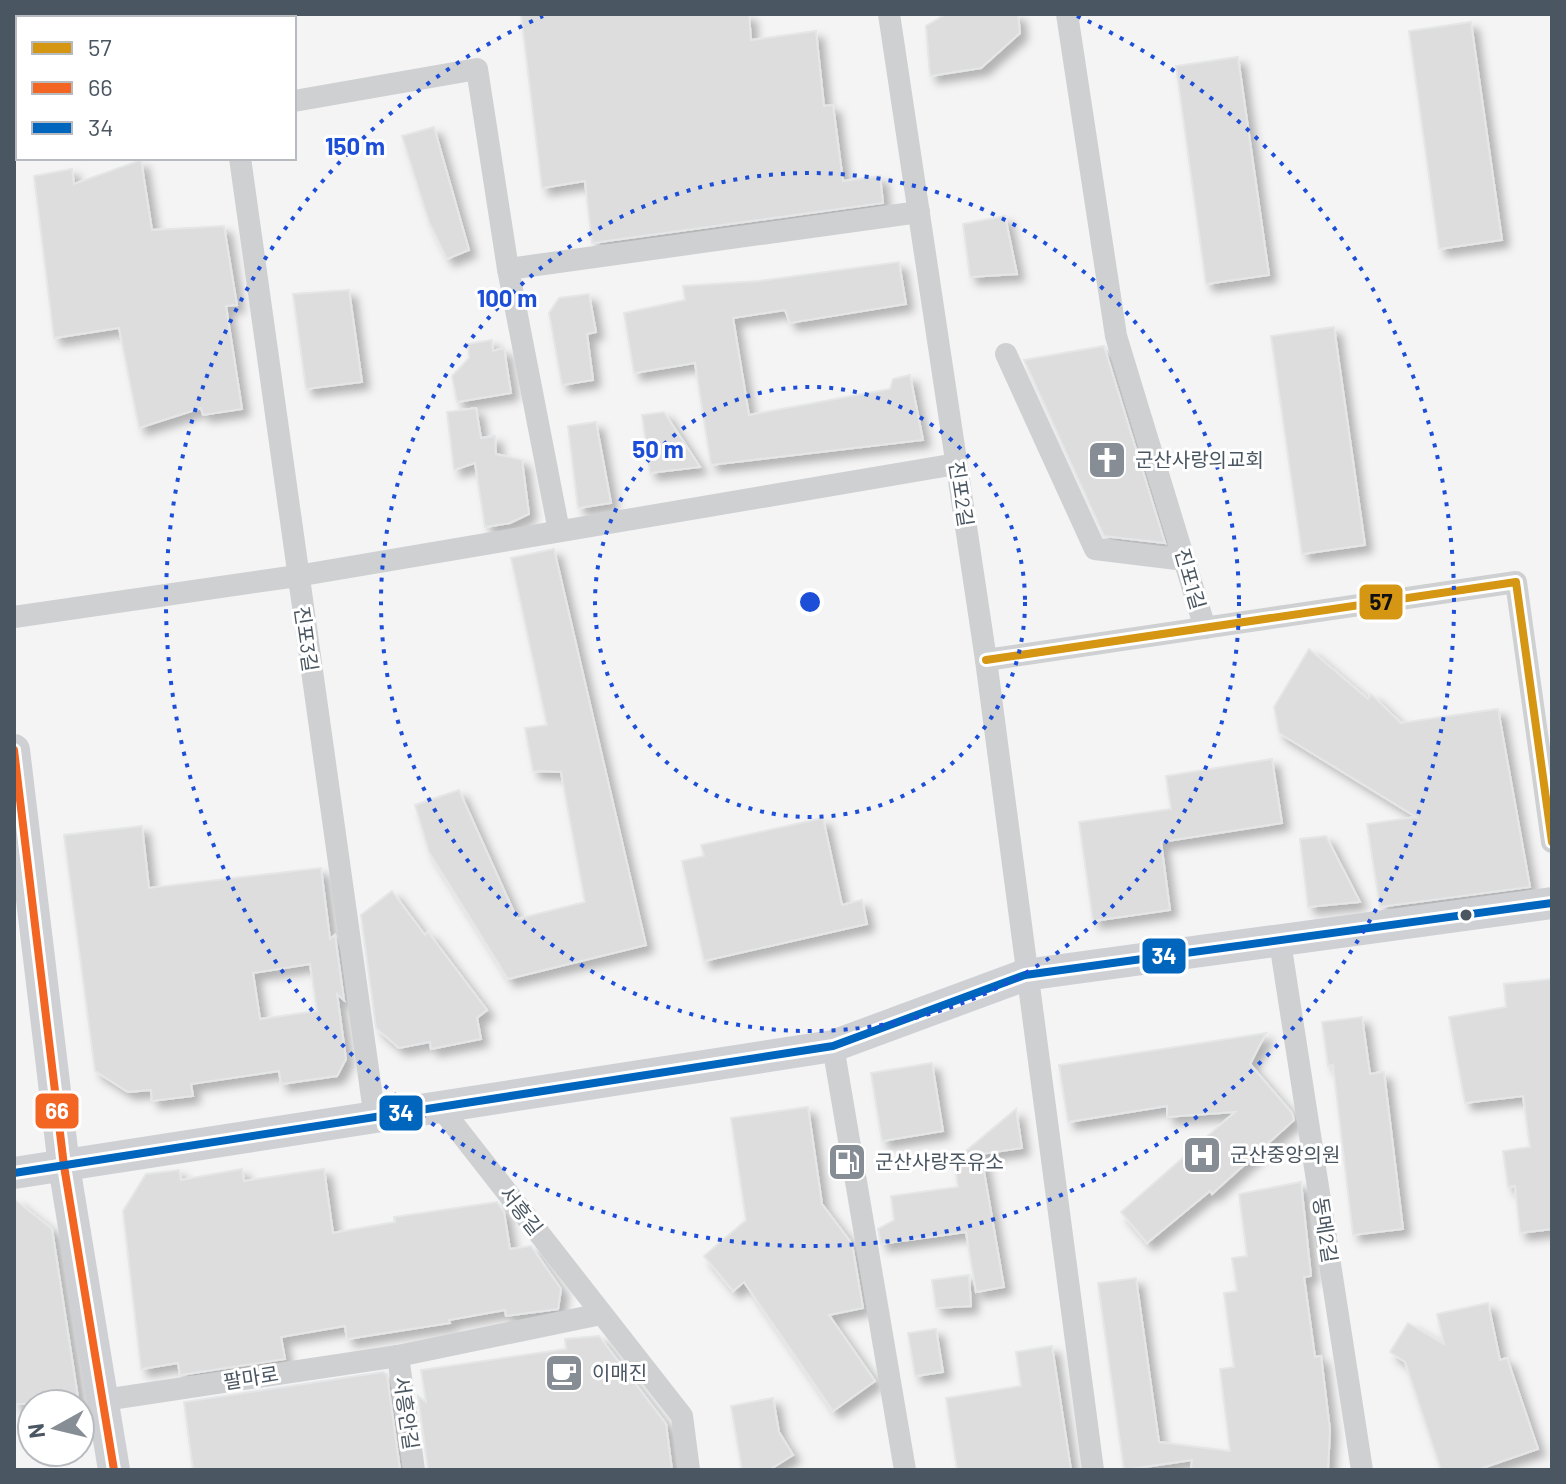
<svg xmlns="http://www.w3.org/2000/svg" width="1566" height="1484" font-family="Barlow,'Noto Sans KR',sans-serif">
  <style>
    .building { fill: #ddddde; stroke: #e5e6e7; stroke-width: 2; fill-rule: evenodd; filter: url(#shadow) }
    .lines { fill: none; stroke-linecap: round; stroke-linejoin: round }
    .street { stroke: #ced0d2; stroke-width: 22 }
    .secondary { stroke: #ced0d4; stroke-width: 32 }
    .bus-1-casing { stroke: #fff; stroke-width: 14 }
    .bus-2-casing { stroke: #fff; stroke-width: 14 }
    .bus-3-casing { stroke: #fff; stroke-width: 14 }
    .bus-1 { stroke: #d49613; stroke-width: 8 }
    .bus-2 { stroke: #f26522; stroke-width: 8 }
    .bus-3 { stroke: #0065bd; stroke-width: 8 }
    .ring { fill: none; stroke: #1d4ed8; stroke-width: 4; stroke-dasharray: 4 8 }
    .bus-dot { fill: #4a5661; stroke: #fff; stroke-width: 3 }
    .labels { text-anchor: middle; stroke-width: 6; stroke-linejoin: round; paint-order: stroke }
    .poi-label { font-size: 20px; fill: #4a5661; stroke: #fff; text-anchor: start }
    .street-label { font-size: 20px; fill: #4a5661; stroke: #fff }
    .centre { fill: #1d4ed8; stroke: #fff; stroke-width: 4 }
    .ring-label { font-size: 24px; text-anchor: middle; font-weight: bold; fill: #1d4ed8; stroke: #fff; stroke-width: 6; stroke-linejoin: round; paint-order: stroke }
    .line-badge { stroke: #fff; stroke-width: 3 }
    .badge-label { font-size: 22px; text-anchor: middle; font-weight: bold; fill: #fff }
    .pale-badge-label { font-size: 22px; text-anchor: middle; font-weight: bold; fill: #111 }
  </style>
  <defs>
    <filter id="shadow"><feDropShadow dx="7" dy="7" stdDeviation="4" flood-color="#0004"/></filter>
  </defs>
  <rect width="100%" height="100%" fill="#f4f4f4"/>
  <g class="building">
    <path d="M521 14H749L751 40 816 31 824 106 833 105 843 181 880 176 883 203 592 243 585 181 542 188Z"/>
    <path d="M946 14H1018L1020 33 981 68 930 76 926 26Z"/>
    <path d="M1471 22 1502 240 1439 249 1409 31Z"/>
    <path d="M1238 57 1269 275 1206 284 1176 66Z"/>
    <path d="M434 127 469 250 447 259 429 222 402 136Z"/>
    <path d="M141 160 152 230 224 226 237 305 226 306 242 409 203 415 201 408 139 428 119 328 54 338 34 176 72 169 74 184Z"/>
    <path d="M1005 216 1017 274 970 277 963 224Z"/>
    <path d="M899 262 906 304 790 323 785 310 733 318 749 415 890 389 893 379 910 375 923 440 711 465 695 363 634 373 624 313 685 300 683 286 759 281Z"/>
    <path d="M349 290 362 382 306 389 293 294Z"/>
    <path d="M589 294 596 332 587 334 593 380 562 385 549 313 559 298Z"/>
    <path d="M1334 327 1365 545 1302 554 1271 336Z"/>
    <path d="M492 340 493 351 504 348 511 393 457 402 452 376 469 358 468 344Z"/>
    <path d="M1104 346 1165 543 1104 536 1024 360Z"/>
    <path d="M476 408 481 438 495 436 496 454 522 460 529 514 510 523 485 527 475 463 454 470 447 412Z"/>
    <path d="M664 412 700 467 650 473 642 415Z"/>
    <path d="M596 422 611 503 578 508 568 426Z"/>
    <path d="M554 549 646 945 508 979 429 852 415 805 459 790 517 919 585 902 561 772 533 771 525 728 547 725 511 558Z"/>
    <path d="M1309 649 1368 699 1371 694 1401 723 1498 709 1530 887 1380 907 1367 824 1416 817 1279 733 1274 707Z"/>
    <path d="M1272 759 1282 823 1161 842 1170 910 1093 921 1079 822 1171 809 1166 776Z"/>
    <path d="M823 818 842 905 862 900 867 924 704 961 682 861 704 856 701 845Z"/>
    <path d="M142 826 149 888 321 868 330 939 335 935 344 1000 337 994 346 1059 337 1076 281 1084 279 1071 191 1084 193 1096 152 1101 151 1090 128 1092 95 1071 64 835ZM310 964 317 1011 260 1019 253 973Z"/>
    <path d="M1326 836 1360 902 1308 907 1300 839Z"/>
    <path d="M392 891 425 935 428 932 487 1010 477 1018 481 1039 431 1049 430 1042 399 1048 376 1028 361 915Z"/>
    <path d="M1552 979V1229L1520 1233 1515 1186 1508 1187 1503 1151 1530 1147 1523 1096 1465 1103 1449 1017 1506 1007 1504 984Z"/>
    <path d="M1362 1017 1370 1074 1384 1072 1403 1229 1353 1235 1333 1065 1328 1066 1322 1022Z"/>
    <path d="M1266 1033 1250 1064 1292 1113 1294 1120 1212 1194 1210 1191 1147 1243 1121 1212 1235 1112 1167 1117V1106L1068 1122 1059 1065Z"/>
    <path d="M932 1063 943 1131 882 1141 871 1073Z"/>
    <path d="M808 1107 822 1204 852 1244 863 1308 829 1315 875 1381 833 1411 744 1282 733 1291 704 1256 746 1220 731 1118Z"/>
    <path d="M1016 1109 1022 1148 981 1154 1004 1287 976 1292 966 1232 881 1244 878 1229 894 1220 891 1196 958 1187 954 1161Z"/>
    <path d="M242 1169 244 1181 324 1169 333 1233 395 1222 394 1217 497 1202 504 1212 510 1249 531 1246 561 1289 558 1309 506 1316 505 1310 449 1320 450 1323 347 1339 345 1326 281 1337 285 1359 180 1375 178 1363 141 1369 123 1211 146 1174 179 1170 181 1180Z"/>
    <path d="M1301 1182 1311 1276 1304 1277 1315 1357 1321 1356 1330 1430 1328 1470H1191L1192 1460 1124 1470 1098 1283 1136 1278 1159 1442 1230 1451 1220 1369 1234 1367 1224 1293 1237 1291 1232 1258 1247 1256 1239 1194Z"/>
    <path d="M14 1199 52 1229 79 1404H14Z"/>
    <path d="M969 1275 971 1306 936 1308 932 1280Z"/>
    <path d="M1488 1303 1500 1360 1507 1358 1538 1449 1477 1470H1441L1405 1362 1390 1352 1408 1323 1444 1344 1437 1314Z"/>
    <path d="M936 1329 943 1372 915 1376 908 1333Z"/>
    <path d="M599 1336 666 1424 672 1470H428L418 1396 426 1402 421 1370 566 1349 565 1339Z"/>
    <path d="M1052 1346 1071 1470H957L946 1398 1021 1386 1016 1352Z"/>
    <path d="M383 1372 387 1375 400 1470H193L184 1402Z"/>
    <path d="M773 1398 779 1432 793 1455 769 1470H742L731 1406Z"/>
  </g>
  <g class="lines">
    <g class="street">
      <path d="M220 14V18"/>
      <path d="M889 14 986 660 1093 1470"/>
      <path d="M1067 14 1116 336 1205 628"/>
      <path d="M294 101 477 69 508 269 559 531"/>
      <path d="M14 146 18 145"/>
      <path d="M240 158 375 1119"/>
      <path d="M508 269 919 212"/>
      <path d="M1006 354 1095 549 1185 560"/>
      <path d="M14 617 297 576 956 464"/>
      <path d="M986 660 1516 582 1552 842"/>
      <path d="M1280 942 1362 1470"/>
      <path d="M833 1046 905 1470"/>
      <path d="M441 1108 682 1416 689 1470"/>
      <path d="M398 1356 414 1470"/>
      <path d="M104 1400 398 1356 601 1314"/>
    </g>
    <g class="secondary">
      <path d="M14 750 64 1166 114 1470"/>
      <path d="M14 1173 833 1046 1025 975 1552 903"/>
    </g>
    <g class="bus-1-casing">
      <path id="bus-1" d="M986 660 1516 582 1552 842"/>
    </g>
    <g class="bus-2-casing">
      <path id="bus-2" d="M14 750 64 1166 114 1470"/>
    </g>
    <g class="bus-3-casing">
      <path id="bus-3" d="M14 1173 833 1046 1025 975 1552 903"/>
    </g>
    <use href="#bus-1" class="bus-1"/>
    <use href="#bus-2" class="bus-2"/>
    <use href="#bus-3" class="bus-3"/>
  </g>
  <g class="ring">
    <circle cx="810" cy="602" r="215"/>
    <circle cx="810" cy="602" r="429"/>
    <path d="M1077 16A644 644 0 1 1 543 16"/>
  </g>
  <defs>
    <g id="church-square" transform="scale(2)"><rect x="-9" y="-9" width="18" height="18" rx="4" fill="#868d94" stroke="#fff"/><path d="M-1.2-6h2.4v3.5h3.3v2.4h-3.3V6h-2.4V-.1h-3.3v-2.4h3.3Z" fill="#fff"/></g>
    <g id="hospital-square" transform="scale(2)"><rect x="-9" y="-9" width="18" height="18" rx="4" fill="#868d94" stroke="#fff"/><path d="M-5-5h3v3.5h4V-5h3V5h-3V1.5h-4V5h-3Z" fill="#fff"/></g>
    <g id="fuel-square" transform="scale(2)"><rect x="-9" y="-9" width="18" height="18" rx="4" fill="#868d94" stroke="#fff"/><path d="M-5.5-6h7V0h2V4h1.3V-2.5L3-4.5l.8-.8L6-3V5H2.5V1h-1V6h-7ZM-4.2-4.7v3.2H.2V-4.7Z" fill="#fff"/></g>
    <g id="cafe-square" transform="scale(2)"><rect x="-9" y="-9" width="18" height="18" rx="4" fill="#868d94" stroke="#fff"/><path d="M-5.5-4.5H6V0H3Q3 3.5 0 3.5H-2.5Q-5.5 3.5-5.5 0ZM3-3.2v2h1.7v-2ZM-6 4.5H4V6H-6Z" fill="#fff"/></g>
  </defs>
  <g fill-rule="evenodd">
    <use href="#church-square" x="1107" y="460"/>
    <use href="#hospital-square" x="1202" y="1155"/>
    <use href="#fuel-square" x="847" y="1162"/>
    <use href="#cafe-square" x="564" y="1373"/>
  </g>
  <circle class="bus-dot" cx="1466" cy="915" r="7"/>
  <g class="labels">
    <g class="poi-label">
      <text x="1135" y="467">군산사랑의교회</text>
      <text x="1230" y="1162">군산중앙의원</text>
      <text x="875" y="1169">군산사랑주유소</text>
      <text x="592" y="1380">이매진</text>
    </g>
    <g class="street-label">
      <text transform="translate(961 494) rotate(81)" y="7">진포2길</text>
      <text transform="translate(1190 579) rotate(74)" y="7">진포1길</text>
      <text transform="translate(306 639) rotate(82)" y="7">진포3길</text>
      <text transform="translate(521 1211) rotate(52)" y="7">서흥길</text>
      <text transform="translate(1325 1230) rotate(81)" y="7">동메2길</text>
      <text transform="translate(251 1378) rotate(-9)" y="7">팔마로</text>
      <text transform="translate(406 1413) rotate(82)" y="7">서흥안길</text>
    </g>
  </g>
  <circle cx="810" cy="602" r="12" class="centre"/>
  <g class="ring-label">
    <text x="355" y="155">150 m</text>
    <text x="507" y="307">100 m</text>
    <text x="658" y="458">50 m</text>
  </g>
  <g class="line-badge">
    <rect x="1358" y="583" width="46" height="38" rx="8" fill="#d49613"/>
    <rect x="1141" y="937" width="46" height="38" rx="8" fill="#0065bd"/>
    <rect x="34" y="1092" width="46" height="38" rx="8" fill="#f26522"/>
    <rect x="378" y="1094" width="46" height="38" rx="8" fill="#0065bd"/>
  </g>
  <g class="badge-label">
    <text x="1164" y="964">34</text>
    <text x="57" y="1119">66</text>
    <text x="401" y="1121">34</text>
  </g>
  <g class="pale-badge-label">
    <text x="1381" y="610">57</text>
  </g>
  <rect width="1566" height="1484" fill="none" stroke="#4a5661" stroke-width="32"/>
  <rect x="16" y="16" width="280" height="144" fill="#ffffff" stroke="#b7bbc0" stroke-width="2"/>
  <rect x="32" y="42" width="40" height="12" fill="#d49613" stroke="#b7bbc0" stroke-width="2"/>
  <text x="88" y="56" font-size="24" fill="#4a5661">57</text>
  <rect x="32" y="82" width="40" height="12" fill="#f26522" stroke="#b7bbc0" stroke-width="2"/>
  <text x="88" y="96" font-size="24" fill="#4a5661">66</text>
  <rect x="32" y="122" width="40" height="12" fill="#0065bd" stroke="#b7bbc0" stroke-width="2"/>
  <text x="88" y="136" font-size="24" fill="#4a5661">34</text>
  <g transform="translate(56 1428) rotate(262)"><circle r="38" fill="#ffffff" stroke="#b7bbc0" stroke-width="2"/>
  <path d="M0-6L14 30L0 20L-14 30Z" fill="#868d94"/>
  <text y="-12" font-size="22" font-weight="bold" text-anchor="middle" fill="#4a5661">N</text>
  </g>
</svg>
